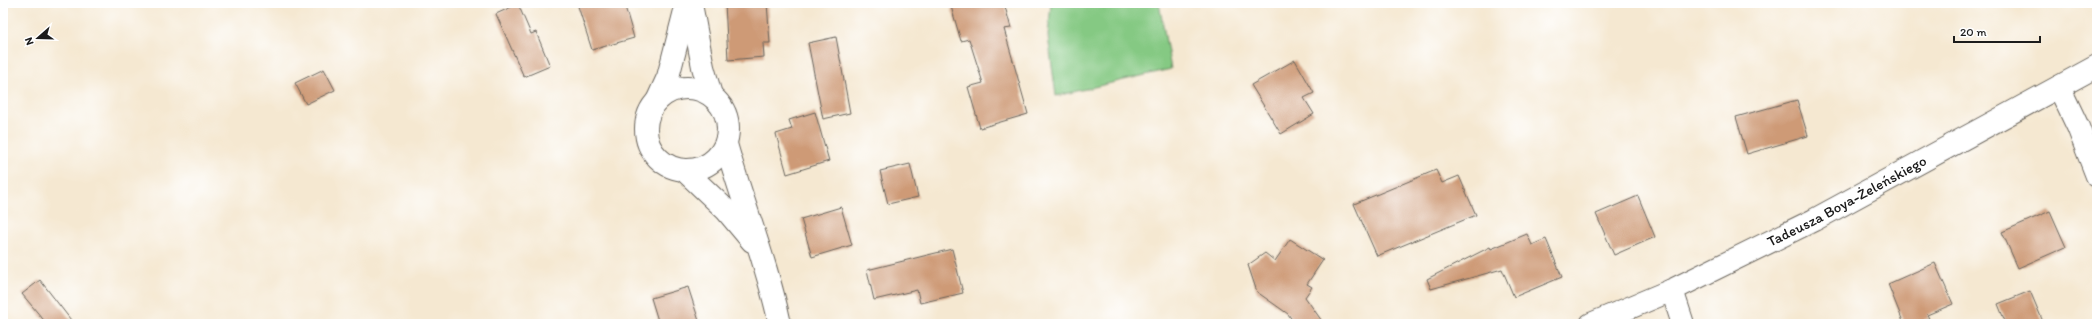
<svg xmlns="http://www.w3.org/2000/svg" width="2100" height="327" font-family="Itim,sans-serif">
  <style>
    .green { fill: #85c983; stroke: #507250 }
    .building { fill: #ce9a76 }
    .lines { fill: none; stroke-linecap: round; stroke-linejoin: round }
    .street-casing { stroke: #68635b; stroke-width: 24 }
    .secondary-casing { stroke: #68635b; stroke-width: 24 }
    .street { stroke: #fff; stroke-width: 22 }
    .secondary { stroke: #fff; stroke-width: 22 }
    .labels { text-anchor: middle; stroke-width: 3; stroke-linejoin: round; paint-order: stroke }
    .street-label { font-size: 15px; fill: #1c1c1c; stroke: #fff }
  </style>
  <rect width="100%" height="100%" fill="#fff"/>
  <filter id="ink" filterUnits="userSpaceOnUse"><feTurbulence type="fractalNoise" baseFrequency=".025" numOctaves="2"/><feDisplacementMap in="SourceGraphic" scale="8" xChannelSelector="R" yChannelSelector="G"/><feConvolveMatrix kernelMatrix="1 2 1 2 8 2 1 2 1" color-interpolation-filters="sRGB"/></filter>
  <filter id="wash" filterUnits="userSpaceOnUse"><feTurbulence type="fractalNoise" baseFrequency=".012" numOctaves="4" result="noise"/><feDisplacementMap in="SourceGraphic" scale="16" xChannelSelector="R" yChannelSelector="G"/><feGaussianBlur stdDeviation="0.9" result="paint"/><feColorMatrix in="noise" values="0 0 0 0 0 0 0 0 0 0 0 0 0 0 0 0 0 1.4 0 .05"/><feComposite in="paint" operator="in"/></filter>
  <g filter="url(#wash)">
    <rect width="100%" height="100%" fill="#f5e8d1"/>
    <path class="green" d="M1051 3H1159L1171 69 1056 96 1048 36Z"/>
    <g id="blocks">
      <g class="building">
        <path d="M577 3H624L634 38 592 50Z"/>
        <path d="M725 3H767L770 43H763L764 57 728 60Z"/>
        <path d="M950 3H1004L1011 28 1004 29 1028 114 980 128 968 87 983 83 969 39 961 41Z"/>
        <path d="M518 4 531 34 536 32 550 66 524 77 496 14Z"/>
        <path d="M836 37 850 113 823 119 808 43Z"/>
        <path d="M1295 60 1314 93 1304 98 1314 114 1281 134 1251 85Z"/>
        <path d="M324 69 335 90 306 104 295 83Z"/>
        <path d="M1797 100 1808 136 1747 154 1736 117Z"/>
        <path d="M815 112 829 161 787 174 776 134 792 129 789 120Z"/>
        <path d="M910 164 918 197 888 204 880 171Z"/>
        <path d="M1436 170 1442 183 1459 176 1476 215 1377 256 1354 204Z"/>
        <path d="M1638 196 1655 237 1614 255 1596 214Z"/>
        <path d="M841 207 852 245 812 257 801 219Z"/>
        <path d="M2050 211 2066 247 2018 268 2002 232Z"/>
        <path d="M1527 234 1532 245 1546 239 1562 277 1514 297 1502 269 1431 289 1427 279 1490 247 1491 249Z"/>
        <path d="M1290 239 1323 260 1307 284 1312 287 1305 297 1324 324H1295L1288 314 1257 292 1248 265 1265 253 1275 261Z"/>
        <path d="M952 249 963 293 920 303 917 290 874 300 867 270Z"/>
        <path d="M1935 263 1953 304 1927 315 1929 318 1914 324H1904L1888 284Z"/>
        <path d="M40 280 74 324H47L22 294Z"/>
        <path d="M688 287 700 324H659L651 298Z"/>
        <path d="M2030 291 2044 324H2006L1998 304Z"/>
      </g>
    </g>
  </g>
  <g filter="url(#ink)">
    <use href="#blocks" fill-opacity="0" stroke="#68635b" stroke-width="1"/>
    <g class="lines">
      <g class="street-casing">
        <g id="street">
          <path d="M2059 87 2078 127 2097 176"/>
          <path d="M1672 290 1683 324"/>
        </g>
      </g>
      <g class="secondary-casing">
        <g id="secondary">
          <path d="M691 4 703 67 711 95"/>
          <circle cx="687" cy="129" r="41"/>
          <path d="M658 99 668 77 687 3"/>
          <path d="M726 144C743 204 767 263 780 324"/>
          <path d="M685 171 726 210 752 241"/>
          <path id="s1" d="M1591 324 1672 290 1814 220 2097 66"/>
        </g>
      </g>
      <use href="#street" class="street"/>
      <use href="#secondary" class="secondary"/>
    </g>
  </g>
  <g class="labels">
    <g class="street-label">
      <text dy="5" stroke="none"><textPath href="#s1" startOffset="284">Tadeusza Boya-Żeleńskiego</textPath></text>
    </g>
  </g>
  <rect width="2100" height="327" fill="none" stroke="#fff" stroke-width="16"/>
  <g transform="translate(38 38) rotate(250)" stroke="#ffffff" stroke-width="3" paint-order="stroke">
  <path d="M0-3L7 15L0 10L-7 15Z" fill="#1c1c1c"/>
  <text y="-6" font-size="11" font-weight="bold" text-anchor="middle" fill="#1c1c1c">N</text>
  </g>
  <path d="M1954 36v6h86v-6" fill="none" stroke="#1c1c1c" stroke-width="2"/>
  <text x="1960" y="36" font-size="12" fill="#1c1c1c" stroke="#ffffff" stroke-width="3" paint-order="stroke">20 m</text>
</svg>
